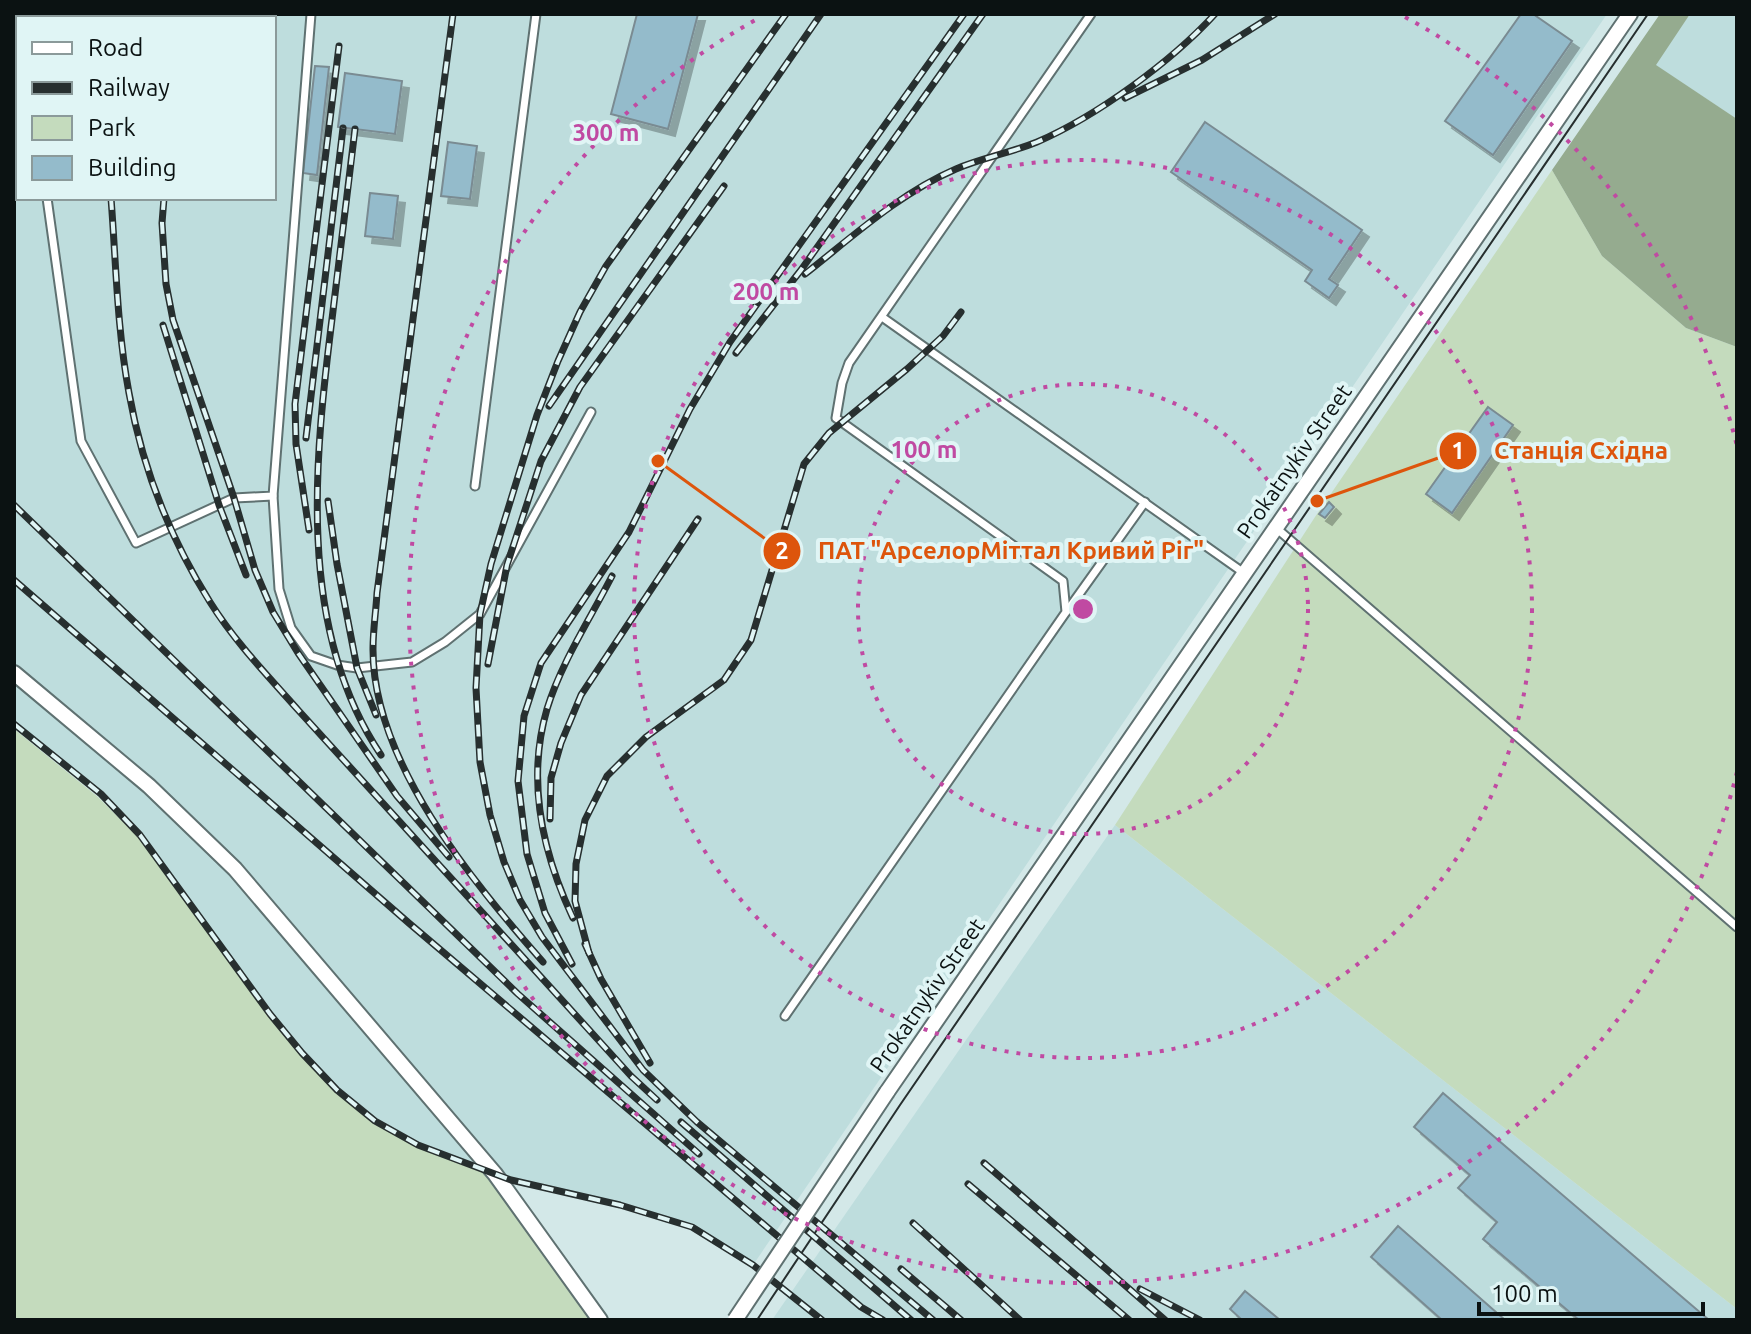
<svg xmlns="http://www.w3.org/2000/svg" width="1751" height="1334" font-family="Ubuntu,sans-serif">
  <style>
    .built { fill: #bedddd; fill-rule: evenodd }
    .green { fill: #c4dbbd }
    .forest { fill: #95ab8f }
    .building { fill: #94bbcb; stroke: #7a8b92; stroke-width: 2; filter: url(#shadow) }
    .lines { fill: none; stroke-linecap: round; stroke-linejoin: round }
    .lane-casing { stroke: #5f7171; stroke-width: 11 }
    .street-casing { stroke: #5f7171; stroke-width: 18 }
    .lane { stroke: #fff; stroke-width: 7 }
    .street { stroke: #fff; stroke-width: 14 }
    .tram { stroke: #272f2f; stroke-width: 2 }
    .rail-casing { stroke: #272f2f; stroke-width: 7 }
    .rail { stroke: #e0f5f5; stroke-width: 4; stroke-dasharray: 12; stroke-linecap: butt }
    .street-bridge-casing { stroke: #5f7171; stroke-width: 18; stroke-linecap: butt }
    .street-bridge { stroke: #fff; stroke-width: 14 }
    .ring { fill: none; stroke: #c04aa2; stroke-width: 4; stroke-dasharray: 4 8 }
    .labels { text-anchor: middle; stroke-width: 8; stroke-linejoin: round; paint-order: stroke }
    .street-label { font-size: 22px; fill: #0b1212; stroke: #e0f5f5 }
    .centre { fill: #c04aa2; stroke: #e0f5f5; stroke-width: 4 }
    .ring-label { font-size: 24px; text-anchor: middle; font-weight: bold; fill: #c04aa2; stroke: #e0f5f5; stroke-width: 8; stroke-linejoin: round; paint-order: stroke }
    .leader { fill: none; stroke: #dd550c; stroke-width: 3 }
    .callout-dot { fill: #dd550c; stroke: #e0f5f5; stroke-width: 3 }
    .mark-label { font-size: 24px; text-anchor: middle; font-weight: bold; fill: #fff }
    .callout-label { font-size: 24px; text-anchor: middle; font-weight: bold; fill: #dd550c; stroke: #e0f5f5; stroke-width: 8; stroke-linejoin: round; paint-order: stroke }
  </style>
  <defs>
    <filter id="shadow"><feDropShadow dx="7" dy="7" stdDeviation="0" flood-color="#0004"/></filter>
  </defs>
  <rect width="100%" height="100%" fill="#d3e8e8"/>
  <g class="built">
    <path d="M14 14H1607L753 1265 691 1227 620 1205 545 1189 495 1174 418 1145 375 1121 337 1090 302 1053 270 1014 140 835 101 794 14 724ZM18 18H274V198H18Z"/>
    <path d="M1690 14H1737V119L1655 65Z"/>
    <path d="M1115 825 1737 1309V1320H772Z"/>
  </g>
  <g class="green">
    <path d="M1552 170 1602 256 1686 328 1737 347V1309L1115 825 1315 517Z"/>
    <path d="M14 729 98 797 138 837 268 1016 300 1055 336 1091 374 1122 417 1147 494 1177 594 1320H14Z"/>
  </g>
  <path class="forest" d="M1660 14H1690L1656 65 1737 119V347L1686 328 1602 256 1552 170Z"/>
  <g class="building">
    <path d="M637 14H698L668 129 611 114Z"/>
    <path d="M1521 14H1533L1572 41 1493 155 1445 121Z"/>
    <path d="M315 66 329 67 317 175 303 173Z"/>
    <path d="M345 73 402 81 395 134 338 127Z"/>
    <path d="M1205 122 1362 230 1329 279 1338 285 1329 298 1305 281 1312 270 1171 172Z"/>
    <path d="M448 142 477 146 470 199 441 196Z"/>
    <path d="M370 193 398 196 393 239 365 236Z"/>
    <path d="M1488 407 1513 425 1452 513 1426 494Z"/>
    <path d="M1329 502 1334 507 1325 518 1319 514Z"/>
    <path d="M1443 1093 1709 1320H1579L1483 1239 1497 1222 1458 1188 1470 1175 1414 1127Z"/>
    <path d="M1398 1226 1505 1320H1442L1371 1257Z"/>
    <path d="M1245 1291 1280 1320H1242L1230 1309Z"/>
  </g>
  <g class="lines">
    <g class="lane-casing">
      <g id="lane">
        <path d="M21 14 22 18"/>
        <path d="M47 198 81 441 136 543 234 498 273 496 311 14"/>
        <path d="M882 317 1244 573"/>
        <path d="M475 486 536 14"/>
        <path d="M273 496 279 589 291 628 311 656 337 665 357 668 412 662 445 642 480 614 591 412"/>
        <path d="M1275 527 1737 927"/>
        <path d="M1067 611 1145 502"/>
        <path d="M785 1016 1066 612 1063 581 836 418 842 383 849 363 1091 14"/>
      </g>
    </g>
    <g class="street-casing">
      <g id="street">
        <path d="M14 673 149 786 235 869 495 1174 600 1320"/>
        <path d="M887 1092 1630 14"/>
      </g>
    </g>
    <use href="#lane" class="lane"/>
    <use href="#street" class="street"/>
    <path class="tram" d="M757 1320 900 1105 1648 14"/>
    <g class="rail-casing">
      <g id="rail">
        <path d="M453 14 377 593C376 611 373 630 373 648 372 761 472 881 543 962"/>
        <path d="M786 14 606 266 580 312 558 361 537 415 491 564 480 614 476 688 480 762 490 815 504 862 520 900 542 937 643 1070 697 1122 933 1320"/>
        <path d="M104 18V14"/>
        <path d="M157 18 159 14"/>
        <path d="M206 18 207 14"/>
        <path d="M1125 98 1202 60 1275 14"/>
        <path d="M355 129C348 190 340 250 333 311 315 455 295 627 381 755"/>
        <path d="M111 198C116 262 117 329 129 393 142 467 170 538 210 602 235 642 268 676 299 711L631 1076 657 1100"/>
        <path d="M164 198 162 223 166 284 173 320 234 498 255 570 273 612 298 653 397 796 449 857"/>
        <path d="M805 274C852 237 900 193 956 169 982 158 1010 153 1037 142 1097 116 1171 62 1215 14"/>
        <path d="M163 325 219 505 246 575"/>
        <path d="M736 353 801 270 983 14"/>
        <path d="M549 406 821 14"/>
        <path d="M306 438 343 128"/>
        <path d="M328 501 337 564 357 668 376 715"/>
        <path d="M14 505 518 994 699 1154"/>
        <path d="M309 530 296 444 295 404 339 46"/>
        <path d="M14 580 410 924 861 1307 883 1320"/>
        <path d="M488 664 507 565 541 461 580 387 724 186"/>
        <path d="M14 724 101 794 140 835 270 1014 302 1053 337 1090 375 1121 418 1145 511 1180 620 1205 692 1227 753 1265 822 1320"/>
        <path d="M550 819 551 778 561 743 581 695 698 519"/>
        <path d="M573 918C542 852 526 781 547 709 561 663 590 619 612 576"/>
        <path d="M585 944 601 979 650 1063"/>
        <path d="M589 953 575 901 576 864 585 820 607 776 646 737 724 680 751 640 804 464 829 433 907 369 943 336 961 312"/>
        <path d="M572 964 545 913 527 854 518 781 524 716 541 663 629 532 690 409 730 342 964 14"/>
        <path d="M681 1122 911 1320"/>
        <path d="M984 1163 1165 1320"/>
        <path d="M968 1184 1129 1320"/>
        <path d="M913 1223 1020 1320"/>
        <path d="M901 1269 961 1320"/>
        <path d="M1140 1289 1200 1320"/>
      </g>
    </g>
    <use href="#rail" class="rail"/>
    <g class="street-bridge-casing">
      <path id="street-bridge" d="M735 1320 887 1092"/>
    </g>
    <use href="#street-bridge" class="street-bridge"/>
  </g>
  <g class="ring">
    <circle cx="1083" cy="609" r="225"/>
    <circle cx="1083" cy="609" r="449"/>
    <path d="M1737 772A674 674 0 1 1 761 17M1405 17A674 674 0 0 1 1737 446"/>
  </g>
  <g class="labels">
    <g class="street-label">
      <text transform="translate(1294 461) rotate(-55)" y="8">Prokatnykiv Street</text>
      <text transform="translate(927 995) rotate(-55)" y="8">Prokatnykiv Street</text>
    </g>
  </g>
  <circle cx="1083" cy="609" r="12" class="centre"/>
  <g class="ring-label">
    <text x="606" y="141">300 m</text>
    <text x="766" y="300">200 m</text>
    <text x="924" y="458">100 m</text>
  </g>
  <path class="leader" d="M1317 501L1458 451M658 461L782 551"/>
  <g class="callout-dot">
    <circle cx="1317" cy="501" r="8"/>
    <circle cx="658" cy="461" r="8"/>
    <circle cx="1458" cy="451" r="20"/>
    <circle cx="782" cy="551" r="20"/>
  </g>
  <g class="mark-label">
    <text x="1458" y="459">1</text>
    <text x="782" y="559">2</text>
  </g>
  <g class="callout-label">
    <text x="1581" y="459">Станція Східна</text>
    <text x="1011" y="559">ПАТ "АрселорМіттал Кривий Ріг"</text>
  </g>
  <rect width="1751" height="1334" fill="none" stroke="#0b1212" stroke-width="32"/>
  <rect x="16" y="16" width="260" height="184" fill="#e0f5f5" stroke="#8b9a9a" stroke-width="2"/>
  <rect x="32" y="42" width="40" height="12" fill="#ffffff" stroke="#8b9a9a" stroke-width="2"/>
  <text x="88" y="56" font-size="24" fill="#0b1212">Road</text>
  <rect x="32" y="82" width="40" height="12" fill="#272f2f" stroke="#8b9a9a" stroke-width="2"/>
  <text x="88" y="96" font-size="24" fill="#0b1212">Railway</text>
  <rect x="32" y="116" width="40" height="24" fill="#c4dbbd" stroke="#8b9a9a" stroke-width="2"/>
  <text x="88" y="136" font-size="24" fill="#0b1212">Park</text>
  <rect x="32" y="156" width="40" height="24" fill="#94bbcb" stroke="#8b9a9a" stroke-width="2"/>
  <text x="88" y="176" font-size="24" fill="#0b1212">Building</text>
  <path d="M1479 1302v12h224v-12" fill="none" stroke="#0b1212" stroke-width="4"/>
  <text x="1491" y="1302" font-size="24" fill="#0b1212" stroke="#e0f5f5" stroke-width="6" paint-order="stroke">100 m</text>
</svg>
